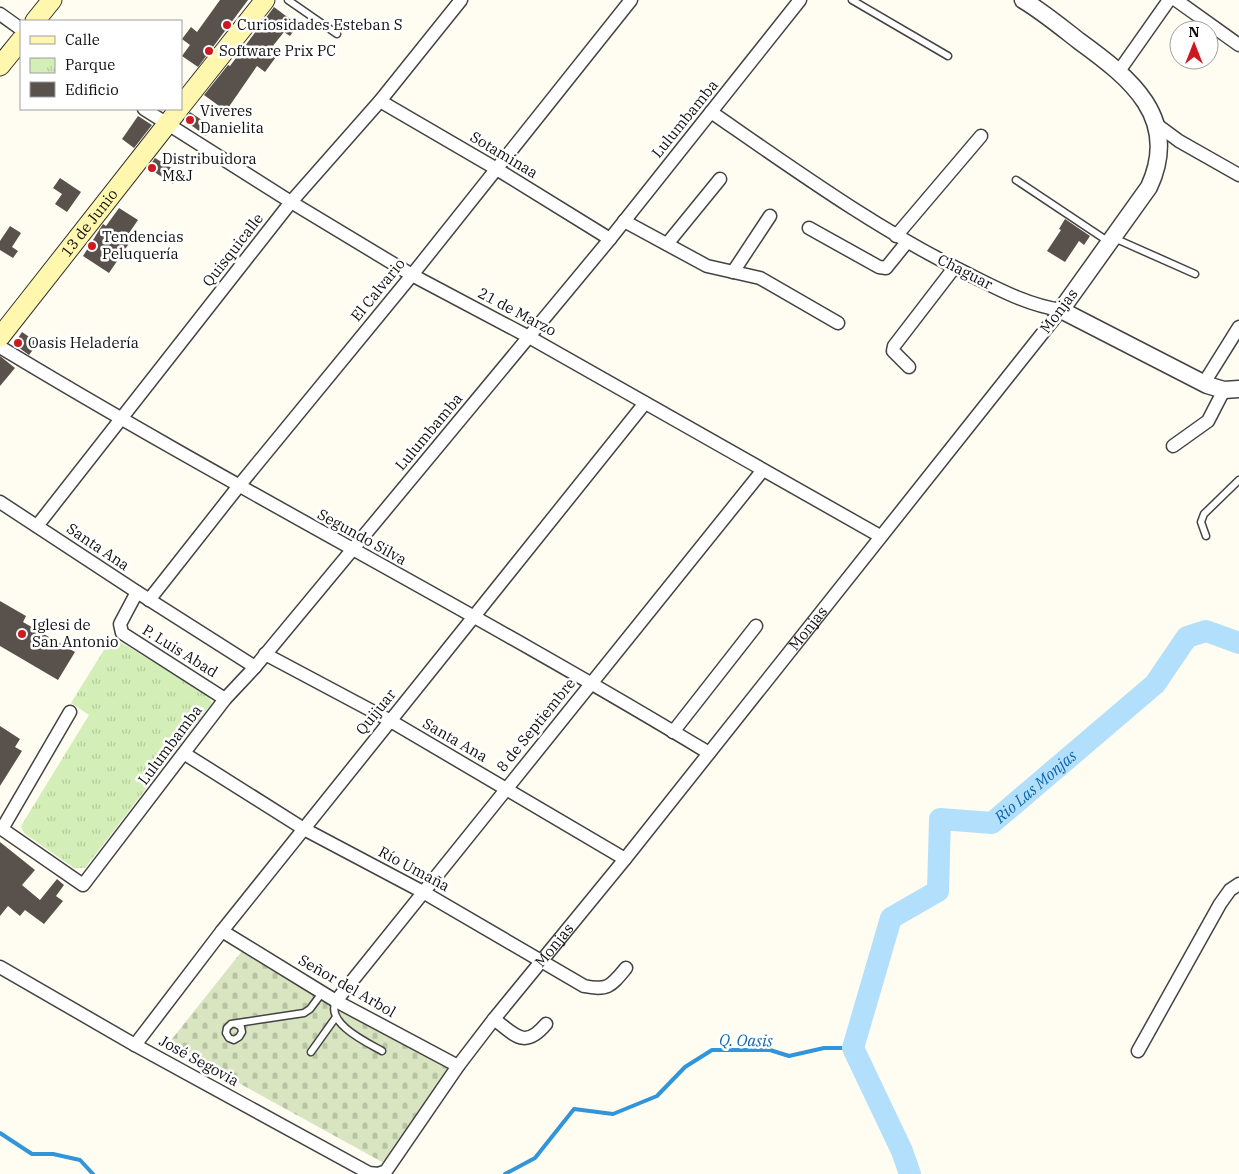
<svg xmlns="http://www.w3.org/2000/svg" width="1239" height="1174" font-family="'IBM Plex Serif',serif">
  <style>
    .cemetery { fill: url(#cemetery-stones) }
    .park { fill: url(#park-tufts) }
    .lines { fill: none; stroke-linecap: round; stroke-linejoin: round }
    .stream { stroke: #3295d9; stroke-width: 4 }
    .river { stroke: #b2dffc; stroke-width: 22 }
    .building { fill: #59514b }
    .service-casing { stroke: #434343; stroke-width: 9 }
    .minor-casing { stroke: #434343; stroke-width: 15 }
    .tertiary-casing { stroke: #434343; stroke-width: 19 }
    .secondary-casing { stroke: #323232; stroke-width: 21 }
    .service { stroke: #fff; stroke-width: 6 }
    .minor { stroke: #fff; stroke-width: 12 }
    .tertiary { stroke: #fff; stroke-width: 16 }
    .secondary { stroke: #fff7ad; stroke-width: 19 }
    .poi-dot { fill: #cd1a20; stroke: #fff; stroke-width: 2 }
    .labels { text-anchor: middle; stroke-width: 5; stroke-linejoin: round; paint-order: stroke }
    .poi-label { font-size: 15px; fill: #101010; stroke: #fff; text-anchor: start }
    .street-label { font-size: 15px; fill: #101010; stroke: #fff }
    .water-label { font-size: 16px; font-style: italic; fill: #0c66ae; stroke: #fff }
  </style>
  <defs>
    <pattern id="cemetery-stones" width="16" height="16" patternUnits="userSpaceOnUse" patternTransform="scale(1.25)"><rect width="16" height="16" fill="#d8e5c0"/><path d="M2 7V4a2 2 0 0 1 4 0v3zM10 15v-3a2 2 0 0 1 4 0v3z" fill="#b8c3a4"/></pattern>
    <pattern id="park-tufts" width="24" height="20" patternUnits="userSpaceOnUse" patternTransform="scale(1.25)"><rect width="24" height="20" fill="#d3eeb7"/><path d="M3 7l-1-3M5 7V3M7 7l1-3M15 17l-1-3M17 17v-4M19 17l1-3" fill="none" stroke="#b4cb9c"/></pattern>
  </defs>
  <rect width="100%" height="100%" fill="#fffdf2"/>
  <path class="cemetery" d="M242 951 460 1076 393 1168 168 1044Z"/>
  <path class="park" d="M112 637 208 695 212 703 85 868H74L24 833 21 826 89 715 71 703Z"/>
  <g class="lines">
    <g class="stream">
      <path d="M0 1133 32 1154H53L80 1160 93 1174"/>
      <path d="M505 1174 535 1158 574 1109 613 1114 657 1096 685 1067 712 1050H770L789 1056 824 1048H853"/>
    </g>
    <path class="river" id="s1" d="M910 1174 902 1151 853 1048 891 918 938 891 940 819 992 823 1155 684 1187 637 1206 631 1239 643"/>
  </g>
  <g class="building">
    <path d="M220 0H248L198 67 182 56 190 45 182 39 191 27 197 32Z"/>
    <path d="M274 7 298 25 290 36 284 32 268 52 276 57 265 72 257 66 226 111 204 95 228 65 230 66Z"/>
    <path d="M190 112 212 127 206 136 188 123 186 119Z"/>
    <path d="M138 116 152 125 134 148 122 139Z"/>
    <path d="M155 158 180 173 173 184 148 168Z"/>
    <path d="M60 178 81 192 67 212 55 204 62 194 53 188Z"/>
    <path d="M119 208 138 220 125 239 130 242 109 273 83 256 103 224 106 226Z"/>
    <path d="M1065 219 1090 236 1084 245 1079 241 1065 262 1047 251 1061 230 1059 229Z"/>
    <path d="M10 226 21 233 12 247 18 251 13 258 0 250V241Z"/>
    <path d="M22 332 38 343 29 355 14 344Z"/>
    <path d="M0 356 15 368 0 386Z"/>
    <path d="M0 601 26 616 23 622 75 652 58 680 0 646Z"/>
    <path d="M0 726 20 739 15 747 22 751 0 786Z"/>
    <path d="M0 842 35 870 22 885 40 900 57 879 64 885 56 896 63 901 44 924 25 910 20 916 8 906 0 916Z"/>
  </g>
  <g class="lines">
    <g class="service-casing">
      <g id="service">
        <path d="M288 0 337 34"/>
        <path d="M852 0 948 56"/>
        <path d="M1016 180 1109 242"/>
        <path d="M1114 238 1195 274"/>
        <path d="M1206 536 1201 522 1204 514 1239 480"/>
        <path d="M336 1001C325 1023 366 1042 382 1051"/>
        <path d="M236 1024 241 1027 242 1032 239 1037 234 1040 229 1038 226 1033 227 1028 231 1024 304 1013 310 1009 322 993"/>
        <path d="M311 1052 336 1017"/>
      </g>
    </g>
    <g class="minor-casing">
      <g id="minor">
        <path d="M1176 0 1239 45"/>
        <path d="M0 14 21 29"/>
        <path d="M1119 71 1169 0"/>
        <path d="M380 101 495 168 610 239"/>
        <path d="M144 109 291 202 412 275 529 337 880 536"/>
        <path d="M1156 124 1179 141 1239 175"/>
        <path d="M624 221 707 266 760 278 838 323"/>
        <path d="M809 228 879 267 886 268 907 242"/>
        <path d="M896 236 981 136"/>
        <path d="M667 244 720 179"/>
        <path d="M733 272 770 216"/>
        <path d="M0 347C233 488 476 612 709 753"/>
        <path d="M909 367 893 351 894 346 954 268"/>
        <path d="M1204 383 1239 327"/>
        <path d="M1173 446 1208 421 1224 390"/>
        <path d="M0 502 137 592 255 667"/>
        <path d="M37 526 291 202 380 101 461 0"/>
        <path d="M137 592 120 624 122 633 225 699"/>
        <path d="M149 600 238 487 412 275 631 0"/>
        <path d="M265 654 389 720 625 859"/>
        <path d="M673 732 756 626"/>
        <path d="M185 754 304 829 423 892 584 986C608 991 611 986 626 968"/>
        <path d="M0 828 2 829 70 712"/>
        <path d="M2 829 83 885 225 699 255 667 610 239 800 0"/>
        <path d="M222 931 336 1001 458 1066"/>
        <path id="s2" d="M0 967 135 1045 369 1173 378 1174 386 1171 458 1066 494 1019 625 859 1061 310C1028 305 1000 290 970 275 878 230 795 170 711 112"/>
        <path d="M336 1001 763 470"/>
        <path d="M494 1019C516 1036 525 1049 546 1024"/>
        <path d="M135 1045 222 931 645 403"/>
        <path d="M1138 1051 1220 904 1230 890 1239 884"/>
      </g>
    </g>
    <g class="tertiary-casing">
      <path id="tertiary" d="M1023 0C1043 12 1061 27 1079 41 1130 78 1181 118 1149 187L1061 310 1207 385 1224 390 1239 389"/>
    </g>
    <g class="secondary-casing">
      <g id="secondary">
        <path d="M35 21 52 0"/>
        <path d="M0 66 21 40"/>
        <path d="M181 106 265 0"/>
        <path id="s3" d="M0 337 179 109"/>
      </g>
    </g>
    <use href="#service" class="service"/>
    <use href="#minor" class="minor"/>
    <use href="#tertiary" class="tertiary"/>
    <use href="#secondary" class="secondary"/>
  </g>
  <g class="poi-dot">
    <circle cx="227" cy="25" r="5"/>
    <circle cx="209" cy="51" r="5"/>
    <circle cx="190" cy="120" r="5"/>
    <circle cx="152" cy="168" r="5"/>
    <circle cx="92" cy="246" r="5"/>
    <circle cx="18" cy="343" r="5"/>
    <circle cx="22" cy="634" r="5"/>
  </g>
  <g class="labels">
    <g class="poi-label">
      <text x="237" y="30">Curiosidades Esteban S</text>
      <text x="219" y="56">Software Prix PC</text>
      <text x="200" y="116">Viveres<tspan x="200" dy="17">Danielita</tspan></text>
      <text x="162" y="164">Distribuidora<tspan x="162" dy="17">M&amp;J</tspan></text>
      <text x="102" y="242">Tendencias<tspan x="102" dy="17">Peluquería</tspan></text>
      <text x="28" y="348">Oasis Heladería</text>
      <text x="32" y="630">Iglesi de<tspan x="32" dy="17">San Antonio</tspan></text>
    </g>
    <g class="street-label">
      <text transform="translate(685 119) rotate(-51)" y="5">Lulumbamba</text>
      <text transform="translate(504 155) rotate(31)" y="5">Sotaminaa</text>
      <text dy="5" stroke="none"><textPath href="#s3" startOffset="145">13 de Junio</textPath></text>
      <text transform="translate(233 250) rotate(-52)" y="5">Quisquicalle</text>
      <text transform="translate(965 272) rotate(27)" y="5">Chaguar</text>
      <text transform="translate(378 290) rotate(-51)" y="5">El Calvario</text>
      <text transform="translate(1059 311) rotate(-53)" y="5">Monjas</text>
      <text transform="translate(517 312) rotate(28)" y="5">21 de Marzo</text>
      <text transform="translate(429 432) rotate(-50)" y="5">Lulumbamba</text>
      <text transform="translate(362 537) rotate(29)" y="5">Segundo Silva</text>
      <text transform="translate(98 547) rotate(34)" y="5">Santa Ana</text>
      <text dy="5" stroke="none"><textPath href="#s2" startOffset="1128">Monjas</textPath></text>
      <text transform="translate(180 651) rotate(32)" y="5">P. Luis Abad</text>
      <text transform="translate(376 712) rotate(-51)" y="5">Quijuar</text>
      <text transform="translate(536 725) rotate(-51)" y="5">8 de Septiembre</text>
      <text transform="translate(455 740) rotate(30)" y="5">Santa Ana</text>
      <text transform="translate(170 745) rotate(-53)" y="5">Lulumbamba</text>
      <text transform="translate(414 869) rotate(28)" y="5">Río Umaña</text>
      <text dy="5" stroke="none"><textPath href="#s2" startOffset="722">Monjas</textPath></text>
      <text transform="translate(347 986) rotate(30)" y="5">Señor del Arbol</text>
      <text transform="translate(199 1061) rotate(29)" y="5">José Segovia</text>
    </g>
    <g class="water-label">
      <text dy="6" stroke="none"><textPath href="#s1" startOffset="509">Rio Las Monjas</textPath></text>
      <text transform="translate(746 1040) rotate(1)" y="6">Q. Oasis</text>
    </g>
  </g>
  <rect x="20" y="20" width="162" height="90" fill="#ffffff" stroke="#9f9f9f"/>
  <rect x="30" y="36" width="25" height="8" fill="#fff7ad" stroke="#9f9f9f"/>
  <text x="65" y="45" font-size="15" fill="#101010">Calle</text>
  <rect x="30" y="58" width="25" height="15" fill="url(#park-tufts)" stroke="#9f9f9f"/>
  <text x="65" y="70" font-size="15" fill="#101010">Parque</text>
  <rect x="30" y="82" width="25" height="15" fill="#59514b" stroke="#9f9f9f"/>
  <text x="65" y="95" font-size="15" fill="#101010">Edificio</text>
  <g transform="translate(1194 45)"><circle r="24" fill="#ffffff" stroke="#9f9f9f"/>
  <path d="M0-4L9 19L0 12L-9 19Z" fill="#cd1a20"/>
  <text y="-8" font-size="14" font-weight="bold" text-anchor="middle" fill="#101010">N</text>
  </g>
</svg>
